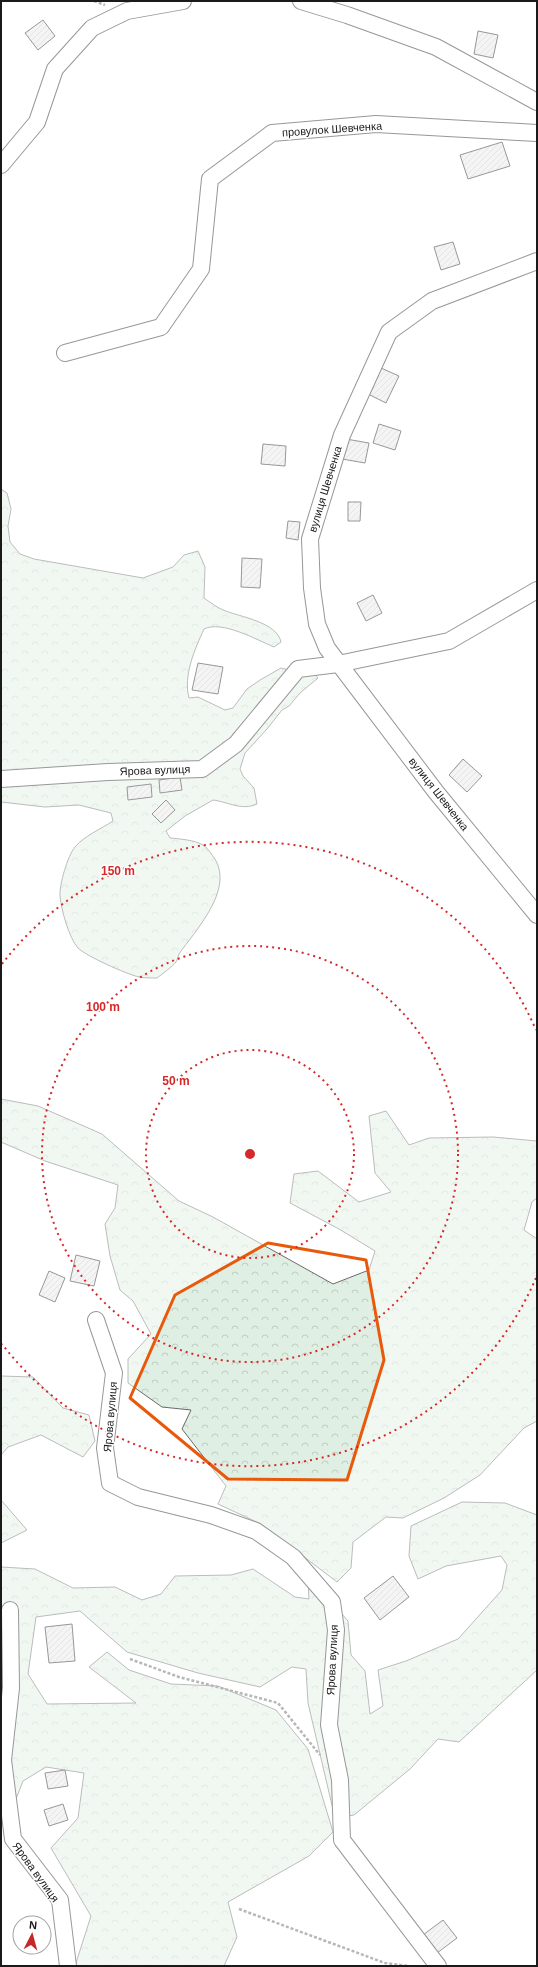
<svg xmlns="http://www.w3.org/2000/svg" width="538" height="1967" font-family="Arial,sans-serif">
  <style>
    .forest { fill: url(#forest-crowns); stroke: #6a6a6a }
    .building { fill: url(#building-hatch); stroke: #1a1a1a }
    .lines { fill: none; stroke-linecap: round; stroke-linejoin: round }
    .minor-casing { stroke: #1a1a1a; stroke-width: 18 }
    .path { stroke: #5f5f5f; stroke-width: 2.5; stroke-dasharray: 3 2; stroke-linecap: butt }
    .minor { stroke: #fff; stroke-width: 16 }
    .marked { fill: none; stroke: #e8590c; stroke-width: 3; stroke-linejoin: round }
    .ring { fill: none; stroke: #d62828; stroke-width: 2; stroke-dasharray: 2 4 }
    .labels { text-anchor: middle; stroke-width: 3; stroke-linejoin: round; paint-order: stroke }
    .street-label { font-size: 11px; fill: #1a1a1a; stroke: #fff }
    .centre { fill: #d62828; stroke: #fff; stroke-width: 2 }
    .ring-label { font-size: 12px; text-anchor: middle; font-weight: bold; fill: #d62828; stroke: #fff; stroke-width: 3; stroke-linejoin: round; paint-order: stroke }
  </style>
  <defs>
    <pattern id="forest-crowns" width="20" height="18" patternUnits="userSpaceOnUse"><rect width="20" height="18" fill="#e0efe3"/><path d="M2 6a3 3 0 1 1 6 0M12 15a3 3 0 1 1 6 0" fill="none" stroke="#c0ccc2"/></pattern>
    <pattern id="building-hatch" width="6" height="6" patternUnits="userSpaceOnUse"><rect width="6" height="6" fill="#e6e6e6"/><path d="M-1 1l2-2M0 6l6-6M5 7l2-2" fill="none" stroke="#c5c5c5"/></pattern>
  </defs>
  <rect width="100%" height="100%" fill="#fff"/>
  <g class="forest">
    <path d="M1 489 7 493 11 509 8 526 10 542 20 554 34 559 143 578 173 567 184 555 198 551 205 567 204 598C210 602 216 607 223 610 240 617 277 622 281 642L274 647C257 640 222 620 204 629 195 649 183 675 189 698L198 697 225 710 233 708 247 689 260 680 281 668 297 672H313L318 678 300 693 289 706 282 710 267 729 245 753 240 769 243 776 254 788 257 804C242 811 228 802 213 800L185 816 166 831 170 838C181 839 194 840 203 845 209 849 211 854 215 859 234 890 195 931 179 954 178 957 177 960 176 962 173 966 161 975 157 978 151 978 144 978 139 977 126 974 86 956 78 948 69 938 61 909 60 896 59 885 68 855 75 847 84 836 101 829 113 821L111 813 79 805 45 807 1 802Z"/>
    <path d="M1 1099 38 1106 102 1134 179 1201 213 1217 333 1284 369 1270 375 1251 339 1229 290 1203 294 1174 318 1171 359 1202 391 1192 375 1173 369 1116 386 1111 409 1145 429 1138 493 1137 537 1141V1198L532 1202 524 1230 537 1239V1421L524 1428 480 1475 444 1498 403 1518 386 1517 353 1542 351 1568 337 1582 261 1524 218 1504 226 1486 182 1429 191 1410 162 1407 128 1383V1359L151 1334 133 1301 120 1290 110 1256 105 1224 115 1208 118 1185 45 1161 1 1142Z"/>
    <path d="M1 1376 33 1377 63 1408 89 1415 95 1441 83 1457 41 1435 8 1447 1 1455Z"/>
    <path d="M1 1500 27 1530 1 1543Z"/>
    <path d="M462 1502 505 1503 537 1515V1670L459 1742 438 1739 410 1769 354 1815 335 1818 308 1703 306 1669 292 1667 260 1687 198 1673 127 1652 80 1611 36 1617 28 1674 47 1704 136 1703 89 1667 107 1652 129 1670 171 1684 218 1686 276 1710 308 1749 333 1832 309 1856 228 1902 237 1937 224 1966H75L91 1916 51 1848 78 1818 84 1773 46 1767 23 1781 16 1799 1 1807V1567L35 1569 73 1588 115 1587 142 1600 161 1594 175 1576 231 1575 253 1569 295 1597 309 1599 308 1581 327 1597 348 1621 351 1655 365 1671 370 1714 383 1706 378 1670 406 1661 458 1639 502 1590 507 1565 501 1556 446 1566 418 1579 409 1556 411 1526Z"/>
  </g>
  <g class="building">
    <path d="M43 20 55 36 38 50 25 33Z"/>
    <path d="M478 31 498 35 493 58 474 54Z"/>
    <path d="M502 142 510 166 468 179 460 155Z"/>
    <path d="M453 242 460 264 441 270 434 247Z"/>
    <path d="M381 368 399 376 386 403 368 394Z"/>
    <path d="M379 424 401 431 395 450 373 443Z"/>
    <path d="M346 439 369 443 365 463 342 459Z"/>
    <path d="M263 444 286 446 285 466 261 464Z"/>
    <path d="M348 502H361L360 521H348Z"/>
    <path d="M288 521 300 522 298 540 286 538Z"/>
    <path d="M242 558 262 559 260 588 241 587Z"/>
    <path d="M373 595 382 613 366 621 357 603Z"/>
    <path d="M198 663 223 667 218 694 192 690Z"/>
    <path d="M463 759 482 776 467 792 449 775Z"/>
    <path d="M180 777 182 790 160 793 159 780Z"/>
    <path d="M151 784 152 797 128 800 127 787Z"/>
    <path d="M166 800 175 810 161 823 152 814Z"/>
    <path d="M76 1255 100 1261 94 1286 70 1281Z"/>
    <path d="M49 1271 65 1278 55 1302 39 1295Z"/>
    <path d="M393 1576 409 1597 380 1620 364 1598Z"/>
    <path d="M72 1624 75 1661 49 1663 45 1627Z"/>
    <path d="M65 1770 68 1786 48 1789 45 1773Z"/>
    <path d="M63 1804 68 1820 49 1826 44 1810Z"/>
    <path d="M443 1920 457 1938 437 1953 423 1935Z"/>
  </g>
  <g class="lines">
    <g class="minor-casing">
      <g id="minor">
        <path d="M301 1 347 15 436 47 537 102"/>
        <path d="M1 165 37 122 55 69 92 28 127 11 183 1"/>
        <path d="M537 261 432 301 389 332 342 435 310 539 312 588 317 624 327 648 436 792 537 915"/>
        <path d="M65 353 161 327 201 269 210 179 272 133 376 124 537 133"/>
        <path d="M1 779 108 772 202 769 236 744 298 669 338 664 449 641 537 590"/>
        <path d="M96 1320 114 1373 105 1448 110 1483 138 1497 211 1515 256 1531 293 1557 332 1602 336 1630 329 1725 340 1780 342 1840 438 1966"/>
        <path d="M10 1610 11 1688 3 1760 13 1839 60 1900 68 1966"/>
      </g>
    </g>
    <g class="path">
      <path d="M94 1 105 5"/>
      <path d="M130 1659 179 1677 278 1703 320 1755"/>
      <path d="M239 1909 385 1963 409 1966"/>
    </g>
    <use href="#minor" class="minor"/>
  </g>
  <path d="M0 0H538V1967H0ZM268 1243 366 1260 384 1360 347 1480 228 1479 130 1398 175 1295Z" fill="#fff" fill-opacity=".55" fill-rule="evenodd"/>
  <path class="marked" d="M268 1243 366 1260 384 1360 347 1480 228 1479 130 1398 175 1295Z"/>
  <g class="ring">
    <circle cx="250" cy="1154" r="104"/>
    <circle cx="250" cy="1154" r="208"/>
    <path d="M536 1278A312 312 0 0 1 2 1344M2 964A312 312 0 0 1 536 1030"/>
  </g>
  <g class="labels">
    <g class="street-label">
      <text transform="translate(332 129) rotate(-4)" y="4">провулок Шевченка</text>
      <text transform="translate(325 489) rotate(-73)" y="4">вулиця Шевченка</text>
      <text transform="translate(155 770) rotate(-2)" y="4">Ярова вулиця</text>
      <text transform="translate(439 794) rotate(52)" y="4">вулиця Шевченка</text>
      <text transform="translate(110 1417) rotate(-85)" y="4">Ярова вулиця</text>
      <text transform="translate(332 1660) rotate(-87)" y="4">Ярова вулиця</text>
      <text transform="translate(36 1872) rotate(54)" y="4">Ярова вулиця</text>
    </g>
  </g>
  <circle cx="250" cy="1154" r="6" class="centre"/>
  <g class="ring-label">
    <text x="118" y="875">150 m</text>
    <text x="103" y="1011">100 m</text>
    <text x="176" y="1085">50 m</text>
  </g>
  <rect width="538" height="1967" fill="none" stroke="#1a1a1a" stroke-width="4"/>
  <g transform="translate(32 1935) rotate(6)"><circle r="19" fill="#ffffff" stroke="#a3a3a3"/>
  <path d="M0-3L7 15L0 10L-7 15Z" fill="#c62828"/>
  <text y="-6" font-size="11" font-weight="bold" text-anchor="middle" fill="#1a1a1a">N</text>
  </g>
</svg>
